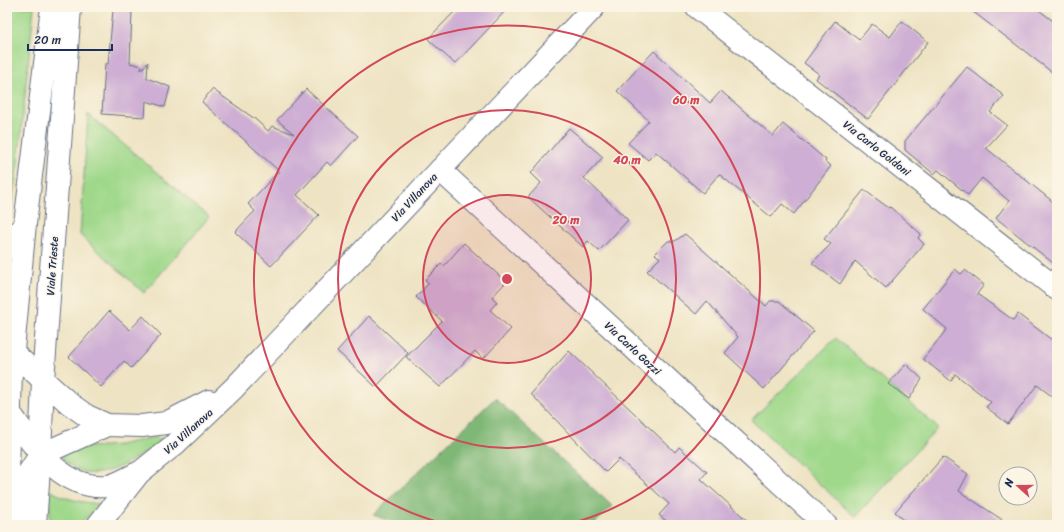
<svg xmlns="http://www.w3.org/2000/svg" width="1064" height="532" font-family="Sriracha,sans-serif">
  <style>
    .green { fill: #9fd88a; stroke: #5d8474 }
    .forest { fill: #7fb876; stroke: #4d746a }
    .building { fill: #ceaed4 }
    .lines { fill: none; stroke-linecap: round; stroke-linejoin: round }
    .minor-casing { stroke: #656e81; stroke-width: 24 }
    .tertiary-casing { stroke: #656e81; stroke-width: 24 }
    .secondary-casing { stroke: #656e81; stroke-width: 24 }
    .minor { stroke: #fff; stroke-width: 22 }
    .tertiary { stroke: #fff; stroke-width: 22 }
    .secondary { stroke: #fff; stroke-width: 22 }
    .ring { fill: none; stroke: #d1495b; stroke-width: 2 }
    .labels { text-anchor: middle; stroke-width: 3; stroke-linejoin: round; paint-order: stroke }
    .street-label { font-size: 11px; fill: #1b2f5e; stroke: #fcf5e5 }
    .centre { fill: #d1495b; stroke: #fcf5e5; stroke-width: 2 }
    .ring-label { font-size: 12px; text-anchor: middle; font-weight: bold; fill: #d1495b; stroke: #fcf5e5; stroke-width: 3; stroke-linejoin: round; paint-order: stroke }
  </style>
  <rect width="100%" height="100%" fill="#fcf5e5"/>
  <filter id="ink" filterUnits="userSpaceOnUse"><feTurbulence type="fractalNoise" baseFrequency=".025" numOctaves="2"/><feDisplacementMap in="SourceGraphic" scale="8" xChannelSelector="R" yChannelSelector="G"/><feConvolveMatrix kernelMatrix="1 2 1 2 8 2 1 2 1" color-interpolation-filters="sRGB"/></filter>
  <filter id="wash" filterUnits="userSpaceOnUse"><feTurbulence type="fractalNoise" baseFrequency=".012" numOctaves="4" result="noise"/><feDisplacementMap in="SourceGraphic" scale="16" xChannelSelector="R" yChannelSelector="G"/><feGaussianBlur stdDeviation="0.9" result="paint"/><feColorMatrix in="noise" values="0 0 0 0 0 0 0 0 0 0 0 0 0 0 0 0 0 1.4 0 .05"/><feComposite in="paint" operator="in"/></filter>
  <g filter="url(#wash)">
    <rect width="100%" height="100%" fill="#eee3c3"/>
    <g class="green">
      <path d="M7 7H34L18 163 10 215 7 221Z"/>
      <path d="M88 114 209 217 144 293 80 235Z"/>
      <path d="M836 338 938 428 855 517 751 420Z"/>
      <path d="M155 437 164 440C144 453 112 477 88 473 80 472 72 466 65 462L61 452 78 448 119 445Z"/>
      <path d="M50 490C66 500 81 502 100 504L79 525H50Z"/>
    </g>
    <path class="forest" d="M495 398 612 506 593 525H401L373 515Z"/>
    <g id="blocks">
      <g class="building">
        <path d="M459 7H509L455 64 428 39Z"/>
        <path d="M967 7H1035L1057 24V76Z"/>
        <path d="M113 10 132 12 130 63 142 66 141 70 148 62 147 78 170 87 165 107 146 101 145 117 102 114 105 64H108Z"/>
        <path d="M835 21 859 40 872 24 890 37 902 21 928 42 868 119 816 79 819 74 804 63Z"/>
        <path d="M654 51 710 103 721 91 773 136 783 124 826 160 825 162 831 166 794 214 782 204 771 217 719 174 703 193 656 152 648 160 628 143 649 121 617 91Z"/>
        <path d="M967 67 1004 96 990 112 1007 125 986 148 1057 205V266L996 218 1009 201 982 178 968 195 938 170 934 174 905 150V141Z"/>
        <path d="M212 89 255 119 268 131 272 126 294 134 277 120 306 89 358 136 331 166 327 162 297 195 319 215 271 266 235 232 255 211 248 204 279 171 202 102Z"/>
        <path d="M569 128 603 157 584 178 628 220 599 251 588 241 583 247 528 197 541 183 531 173Z"/>
        <path d="M864 190 889 208 890 207 921 234 918 238 924 244 886 288 855 261 840 284 812 263 831 244 824 239Z"/>
        <path d="M685 234 766 306 770 301H779L814 331 764 389 725 353 738 337 707 301 696 314 647 271 660 258 655 254 668 241H675Z"/>
        <path d="M464 243 506 282 492 297 497 302 490 310 511 329 483 359 475 351 440 387 406 357 442 321 416 297 429 283 425 280 441 264 444 266Z"/>
        <path d="M955 269 961 274 965 270 984 285 977 294 1013 320 1018 314 1057 344V400L1037 385 1008 424 986 407 991 402 955 374 951 381 923 359 947 329 923 309Z"/>
        <path d="M109 311 130 330 143 316 161 335 131 368 124 361 101 387 69 357Z"/>
        <path d="M369 316 408 353 376 387 337 351Z"/>
        <path d="M569 351 675 452 679 447 707 472 701 479 752 525H671L659 515 669 504 619 459 606 472 531 394Z"/>
        <path d="M906 364 922 379 909 399 888 384Z"/>
        <path d="M943 457 968 474 959 491 1010 525H910L895 512Z"/>
      </g>
    </g>
  </g>
  <g filter="url(#ink)">
    <use href="#blocks" fill-opacity="0" stroke="#656e81" stroke-width="1"/>
    <g class="lines">
      <g class="minor-casing">
        <g id="minor">
          <path d="M697 7 1057 289"/>
          <path d="M440 170 826 525"/>
          <path d="M7 247 25 224"/>
          <path d="M7 347 43 380"/>
        </g>
      </g>
      <g class="tertiary-casing">
        <g id="tertiary">
          <path d="M43 380 70 404 87 416 107 425 142 426 166 423 209 401"/>
          <path d="M10 413C33 445 61 490 107 486 117 485 129 477 138 473"/>
          <path d="M40 455 107 425"/>
          <path d="M20 525 24 480 40 455"/>
          <path d="M98 525 139 473 174 445 234 388 594 7"/>
        </g>
      </g>
      <g class="secondary-casing">
        <g id="secondary">
          <path d="M7 507 11 371 25 224 52 7"/>
          <path d="M35 525 40 455 43 380 70 7"/>
        </g>
      </g>
      <use href="#minor" class="minor"/>
      <use href="#tertiary" class="tertiary"/>
      <use href="#secondary" class="secondary"/>
    </g>
  </g>
  <circle cx="507" cy="279" r="84" fill="#d1495b" fill-opacity=".12"/>
  <g class="ring">
    <circle cx="507" cy="279" r="84"/>
    <circle cx="507" cy="279" r="169"/>
    <path d="M446 524A253 253 0 1 1 568 524"/>
  </g>
  <g class="labels">
    <g class="street-label">
      <text transform="translate(877 148) rotate(38)" y="4">Via Carlo Goldoni</text>
      <text transform="translate(414 197) rotate(-47)" y="4">Via Villanova</text>
      <text transform="translate(52 266) rotate(-86)" y="4">Viale Trieste</text>
      <text transform="translate(633 348) rotate(43)" y="4">Via Carlo Gozzi</text>
      <text transform="translate(188 431) rotate(-42)" y="4">Via Villanova</text>
    </g>
  </g>
  <circle cx="507" cy="279" r="6" class="centre"/>
  <g class="ring-label">
    <text x="686" y="104">60 m</text>
    <text x="627" y="164">40 m</text>
    <text x="566" y="224">20 m</text>
  </g>
  <rect width="1064" height="532" fill="none" stroke="#fcf5e5" stroke-width="24"/>
  <g transform="translate(1018 486) rotate(291)"><circle r="19" fill="#fcf5e5" stroke="#a2a6af"/>
  <path d="M0-3L7 15L0 10L-7 15Z" fill="#d1495b"/>
  <text y="-6" font-size="11" font-weight="bold" text-anchor="middle" fill="#1b2f5e">N</text>
  </g>
  <path d="M28 44v6h84v-6" fill="none" stroke="#1b2f5e" stroke-width="2"/>
  <text x="34" y="44" font-size="12" fill="#1b2f5e" stroke="#fcf5e5" stroke-width="3" paint-order="stroke">20 m</text>
</svg>
